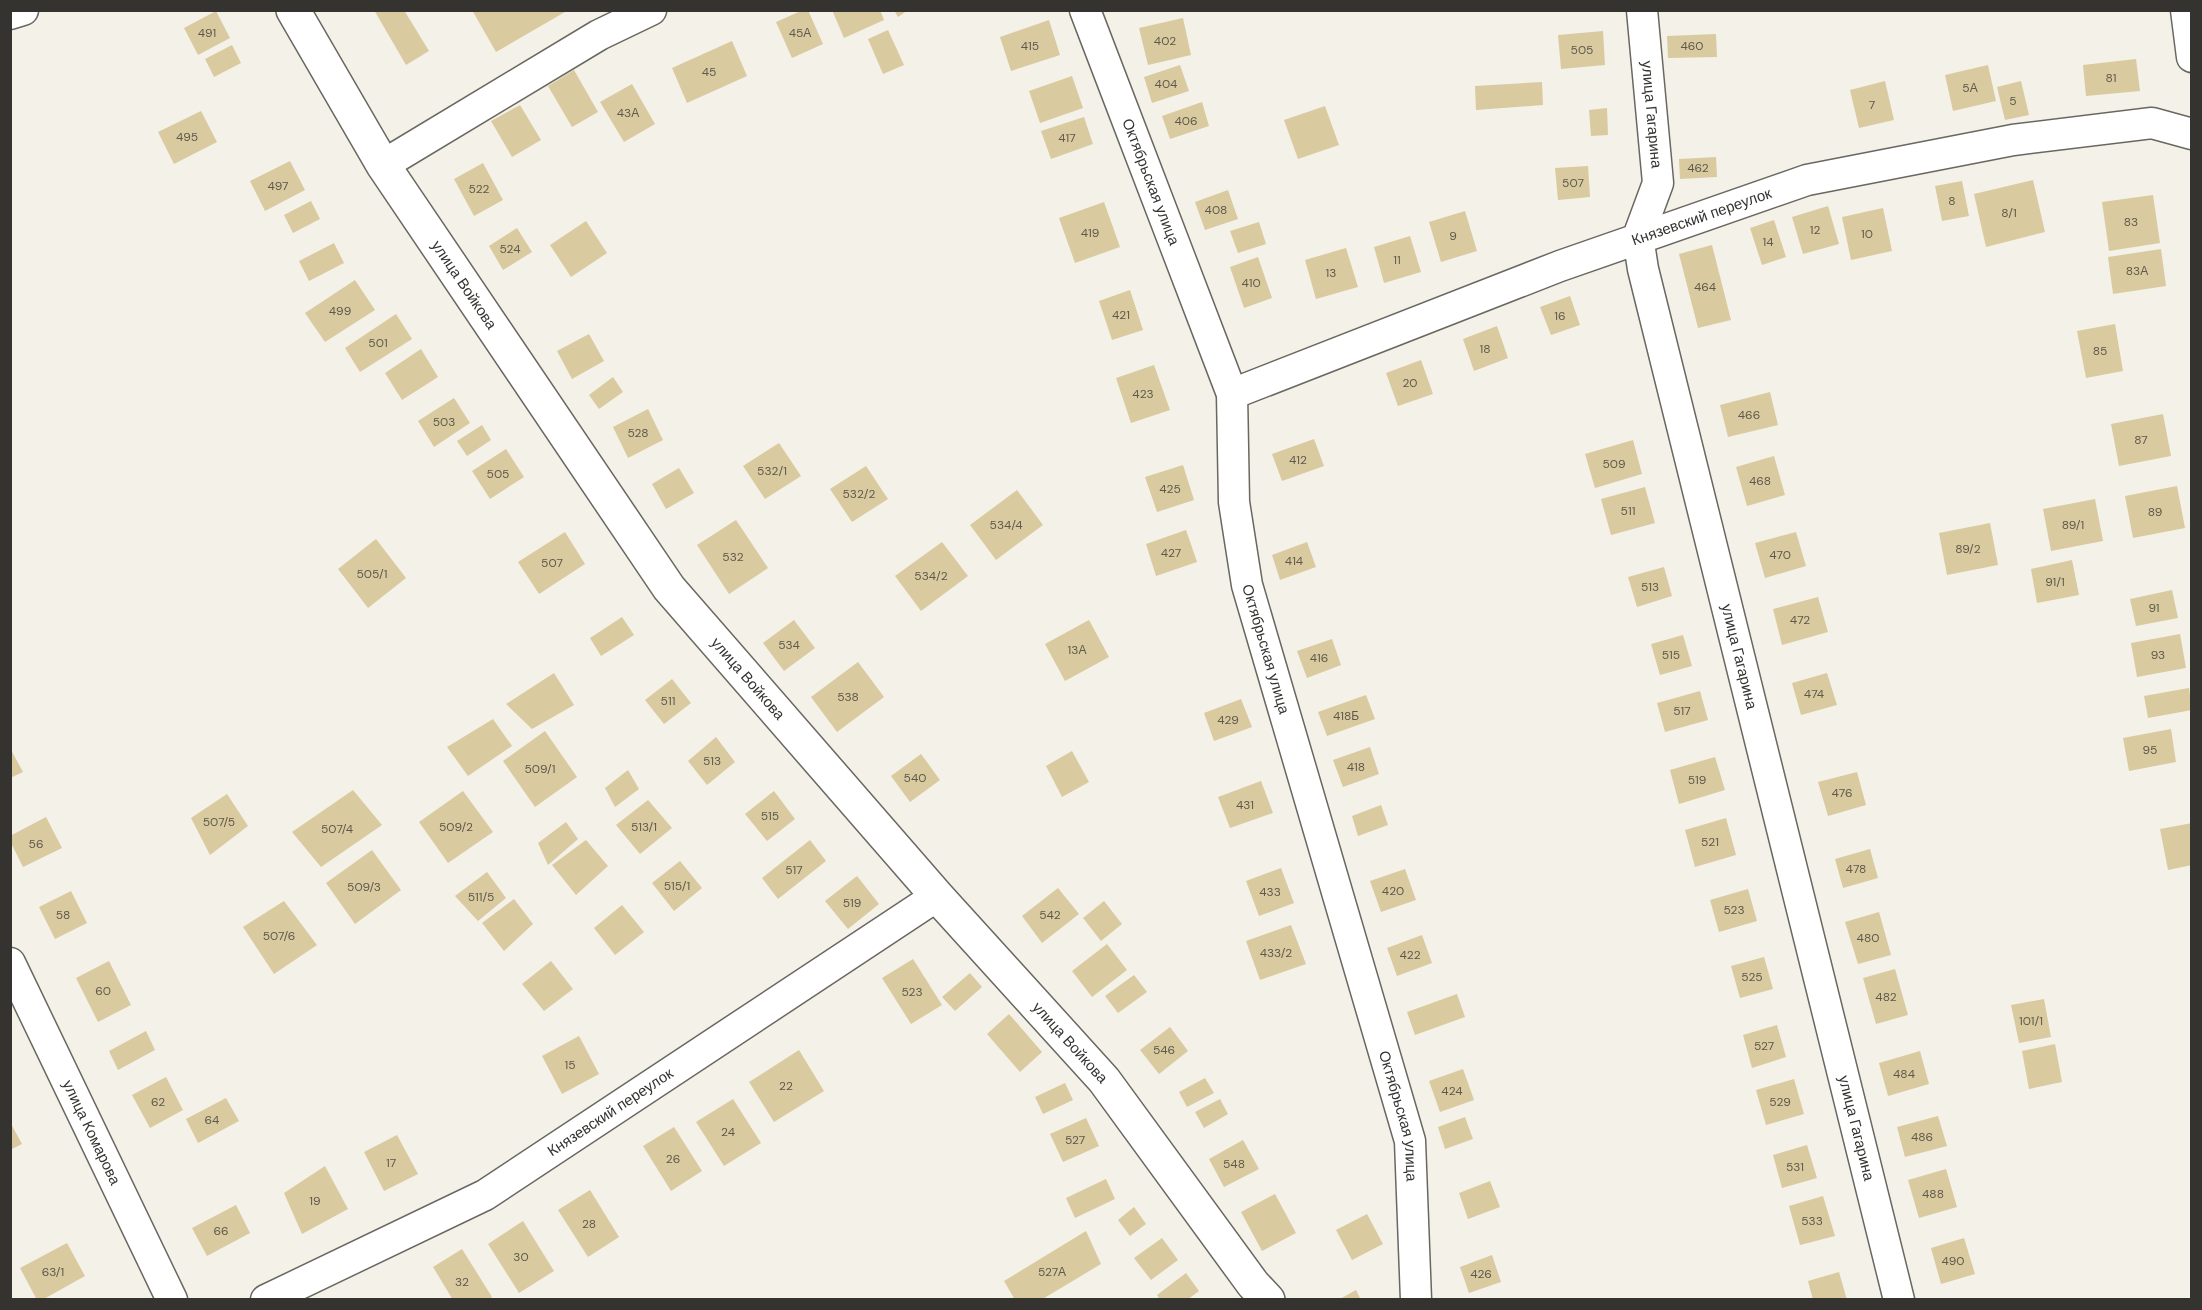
<svg xmlns="http://www.w3.org/2000/svg" width="2202" height="1310" font-family="'DM Sans',sans-serif">
  <style>
    .building { fill: #daca9f }
    .lines { fill: none; stroke-linecap: round; stroke-linejoin: round }
    .minor-casing { stroke: #6a6760; stroke-width: 33 }
    .tertiary-casing { stroke: #6a6760; stroke-width: 36 }
    .minor { stroke: #fff; stroke-width: 30 }
    .tertiary { stroke: #fff; stroke-width: 33 }
    .labels { text-anchor: middle; stroke-width: 5; stroke-linejoin: round; paint-order: stroke }
    .number-label { font-size: 12px; fill: #5e594c }
    .street-label { font-size: 15px; fill: #343330; stroke: #fff }
  </style>
  <rect width="100%" height="100%" fill="#f4f1e9"/>
  <g class="building">
    <path d="M374 10H404L429 51 406 65Z"/>
    <path d="M472 10H564L565 12 496 52Z"/>
    <path d="M803 10H808L823 44 792 58 776 22Z"/>
    <path d="M832 10H880L884 20 844 38Z"/>
    <path d="M894 10H908L898 17Z"/>
    <path d="M216 11 230 38 198 55 184 28Z"/>
    <path d="M1183 18 1191 55 1148 65 1139 28Z"/>
    <path d="M1049 20 1060 55 1011 71 1000 37Z"/>
    <path d="M888 30 904 65 883 74 868 39Z"/>
    <path d="M1603 31 1605 65 1561 69 1558 35Z"/>
    <path d="M1716 34 1717 57 1668 58 1667 36Z"/>
    <path d="M732 41 747 76 687 103 672 68Z"/>
    <path d="M232 45 241 63 214 77 205 59Z"/>
    <path d="M2136 59 2140 91 2086 96 2083 65Z"/>
    <path d="M1180 65 1189 91 1152 103 1144 77Z"/>
    <path d="M1988 65 1996 101 1953 111 1945 75Z"/>
    <path d="M574 70 598 112 572 127 548 86Z"/>
    <path d="M1072 76 1083 108 1040 123 1029 91Z"/>
    <path d="M1885 81 1894 120 1859 128 1850 90Z"/>
    <path d="M2021 81 2029 115 2005 120 1997 87Z"/>
    <path d="M1542 82 1543 105 1476 110 1475 86Z"/>
    <path d="M632 84 655 124 624 142 600 102Z"/>
    <path d="M1202 102 1209 126 1170 139 1162 116Z"/>
    <path d="M520 105 541 140 512 157 491 121Z"/>
    <path d="M1325 106 1339 145 1298 159 1284 120Z"/>
    <path d="M1607 108 1608 135 1591 136 1589 110Z"/>
    <path d="M201 111 217 142 174 164 158 132Z"/>
    <path d="M1084 117 1093 144 1051 159 1041 131Z"/>
    <path d="M1716 157 1717 177 1680 179 1679 159Z"/>
    <path d="M290 161 305 190 265 211 250 181Z"/>
    <path d="M483 163 503 200 474 216 454 179Z"/>
    <path d="M1588 166 1590 197 1558 200 1555 168Z"/>
    <path d="M2033 180 2045 232 1986 247 1974 194Z"/>
    <path d="M1962 181 1969 216 1942 221 1935 186Z"/>
    <path d="M1228 190 1238 219 1205 230 1195 202Z"/>
    <path d="M2153 195 2160 243 2109 251 2102 202Z"/>
    <path d="M311 201 320 219 293 233 284 215Z"/>
    <path d="M1104 202 1120 247 1075 263 1059 218Z"/>
    <path d="M1828 206 1839 244 1803 254 1792 217Z"/>
    <path d="M1883 208 1892 251 1851 260 1842 217Z"/>
    <path d="M1465 211 1477 251 1441 262 1429 222Z"/>
    <path d="M1774 220 1786 257 1762 265 1750 228Z"/>
    <path d="M586 221 607 253 571 277 550 245Z"/>
    <path d="M1259 222 1266 244 1238 253 1230 231Z"/>
    <path d="M517 228 532 252 503 270 489 246Z"/>
    <path d="M1410 236 1421 272 1384 283 1374 247Z"/>
    <path d="M334 243 344 263 309 281 299 261Z"/>
    <path d="M1712 245 1731 320 1698 328 1679 254Z"/>
    <path d="M1346 248 1358 287 1316 299 1305 260Z"/>
    <path d="M2161 249 2166 286 2113 294 2108 257Z"/>
    <path d="M1258 257 1272 298 1244 308 1230 267Z"/>
    <path d="M355 280 375 310 325 342 305 313Z"/>
    <path d="M1130 290 1143 330 1112 340 1099 301Z"/>
    <path d="M1570 296 1580 325 1551 335 1540 307Z"/>
    <path d="M396 314 412 339 360 372 345 348Z"/>
    <path d="M2115 324 2123 371 2086 378 2077 331Z"/>
    <path d="M1497 326 1508 358 1474 371 1463 339Z"/>
    <path d="M589 334 604 361 572 379 557 351Z"/>
    <path d="M421 349 438 377 402 400 385 373Z"/>
    <path d="M1421 360 1433 394 1398 406 1386 373Z"/>
    <path d="M1154 365 1170 410 1131 423 1116 378Z"/>
    <path d="M613 377 623 392 599 409 589 395Z"/>
    <path d="M1770 392 1778 425 1728 437 1720 405Z"/>
    <path d="M454 398 470 423 434 447 418 421Z"/>
    <path d="M648 409 663 440 628 458 613 427Z"/>
    <path d="M2163 414 2171 456 2119 466 2111 424Z"/>
    <path d="M482 425 491 440 467 456 457 441Z"/>
    <path d="M1314 439 1324 466 1282 481 1272 454Z"/>
    <path d="M1633 440 1642 474 1595 488 1585 454Z"/>
    <path d="M779 443 801 476 765 499 743 466Z"/>
    <path d="M506 449 524 477 490 499 472 471Z"/>
    <path d="M1774 456 1785 495 1747 506 1736 467Z"/>
    <path d="M1183 465 1194 500 1157 512 1145 477Z"/>
    <path d="M866 466 888 499 852 522 830 489Z"/>
    <path d="M679 468 694 493 666 509 652 484Z"/>
    <path d="M2177 486 2185 528 2133 538 2125 496Z"/>
    <path d="M1645 487 1655 523 1611 535 1601 499Z"/>
    <path d="M1017 490 1043 525 996 560 970 525Z"/>
    <path d="M2095 499 2103 541 2051 551 2043 509Z"/>
    <path d="M736 520 768 568 729 594 697 545Z"/>
    <path d="M1990 523 1998 565 1947 575 1939 533Z"/>
    <path d="M1186 530 1197 562 1156 576 1146 544Z"/>
    <path d="M565 532 585 564 539 594 518 562Z"/>
    <path d="M1796 532 1806 566 1765 578 1755 543Z"/>
    <path d="M376 539 406 578 368 608 338 569Z"/>
    <path d="M942 542 968 576 921 611 895 576Z"/>
    <path d="M1307 542 1316 567 1280 580 1272 555Z"/>
    <path d="M2072 560 2079 595 2037 603 2031 569Z"/>
    <path d="M1664 567 1672 596 1637 607 1628 577Z"/>
    <path d="M2172 590 2178 618 2136 626 2130 599Z"/>
    <path d="M1818 597 1828 632 1782 645 1773 609Z"/>
    <path d="M622 617 634 635 601 656 590 638Z"/>
    <path d="M794 620 815 648 784 671 763 643Z"/>
    <path d="M1089 620 1109 657 1065 681 1045 644Z"/>
    <path d="M2180 634 2186 668 2137 677 2131 643Z"/>
    <path d="M1683 635 1692 666 1660 675 1651 644Z"/>
    <path d="M1332 639 1341 665 1307 678 1297 651Z"/>
    <path d="M858 662 884 697 837 732 811 697Z"/>
    <path d="M554 673 574 705 532 729 506 704Z"/>
    <path d="M1827 673 1837 705 1801 715 1792 683Z"/>
    <path d="M672 679 691 703 664 724 645 700Z"/>
    <path d="M2189 688 2192 710 2148 718 2144 696Z"/>
    <path d="M1700 691 1708 720 1665 732 1657 703Z"/>
    <path d="M1366 695 1375 719 1327 736 1318 712Z"/>
    <path d="M1241 699 1252 727 1214 741 1204 713Z"/>
    <path d="M493 719 512 746 468 776 447 747Z"/>
    <path d="M2171 729 2176 762 2129 771 2123 738Z"/>
    <path d="M545 731 577 777 535 807 503 761Z"/>
    <path d="M716 737 735 762 707 785 688 761Z"/>
    <path d="M1370 747 1379 774 1343 787 1333 760Z"/>
    <path d="M10 748 23 772 10 778Z"/>
    <path d="M1072 751 1089 782 1062 797 1046 766Z"/>
    <path d="M921 754 940 780 910 802 891 776Z"/>
    <path d="M1715 757 1725 790 1679 804 1670 770Z"/>
    <path d="M628 770 639 789 615 807 605 788Z"/>
    <path d="M1857 772 1866 805 1828 816 1818 782Z"/>
    <path d="M1261 781 1273 813 1230 828 1218 797Z"/>
    <path d="M353 790 382 825 321 867 292 832Z"/>
    <path d="M463 791 493 832 448 863 419 822Z"/>
    <path d="M774 791 795 819 767 841 745 814Z"/>
    <path d="M227 794 248 826 210 855 191 818Z"/>
    <path d="M648 800 672 828 640 854 616 825Z"/>
    <path d="M1381 805 1388 825 1358 836 1352 816Z"/>
    <path d="M46 817 62 848 23 867 10 841V836Z"/>
    <path d="M1726 818 1736 855 1695 867 1685 830Z"/>
    <path d="M566 822 578 839 548 865 538 843Z"/>
    <path d="M2192 823V865L2168 870 2160 829Z"/>
    <path d="M586 840 608 866 576 895 552 865Z"/>
    <path d="M810 840 826 861 778 899 762 878Z"/>
    <path d="M1870 849 1878 878 1843 888 1835 859Z"/>
    <path d="M372 850 401 890 355 924 326 883Z"/>
    <path d="M680 861 702 888 674 911 652 883Z"/>
    <path d="M1281 868 1294 903 1259 916 1246 881Z"/>
    <path d="M1405 869 1416 900 1381 912 1370 881Z"/>
    <path d="M487 872 506 898 478 921 455 896Z"/>
    <path d="M857 876 879 904 848 929 825 901Z"/>
    <path d="M1058 888 1079 914 1042 943 1022 916Z"/>
    <path d="M1748 889 1757 921 1719 932 1710 900Z"/>
    <path d="M71 891 87 923 55 939 39 907Z"/>
    <path d="M514 899 533 924 504 951 482 923Z"/>
    <path d="M284 901 317 945 274 974 243 927Z"/>
    <path d="M1104 901 1122 924 1101 941 1083 918Z"/>
    <path d="M622 905 644 932 615 955 594 928Z"/>
    <path d="M1879 912 1891 955 1858 964 1845 922Z"/>
    <path d="M1291 925 1306 964 1260 980 1246 941Z"/>
    <path d="M1422 935 1432 963 1397 976 1387 948Z"/>
    <path d="M1107 944 1127 970 1092 997 1072 971Z"/>
    <path d="M1764 957 1773 989 1740 998 1731 966Z"/>
    <path d="M913 959 942 1005 911 1024 882 978Z"/>
    <path d="M109 961 131 1005 98 1022 76 978Z"/>
    <path d="M551 961 573 989 544 1011 522 984Z"/>
    <path d="M1895 969 1908 1015 1876 1024 1863 978Z"/>
    <path d="M970 973 982 987 955 1011 942 997Z"/>
    <path d="M1134 975 1147 992 1118 1013 1105 996Z"/>
    <path d="M1457 994 1465 1017 1415 1035 1407 1012Z"/>
    <path d="M2044 999 2051 1037 2019 1043 2011 1005Z"/>
    <path d="M1009 1014 1042 1052 1020 1072 987 1034Z"/>
    <path d="M1777 1025 1786 1057 1752 1068 1743 1035Z"/>
    <path d="M1170 1027 1188 1051 1159 1074 1140 1050Z"/>
    <path d="M146 1031 155 1050 118 1070 109 1051Z"/>
    <path d="M579 1036 599 1074 562 1094 542 1056Z"/>
    <path d="M2055 1044 2062 1082 2029 1089 2022 1051Z"/>
    <path d="M799 1050 824 1091 774 1122 749 1082Z"/>
    <path d="M1920 1051 1929 1084 1888 1096 1879 1063Z"/>
    <path d="M1463 1069 1474 1100 1440 1112 1429 1081Z"/>
    <path d="M166 1077 183 1110 150 1128 132 1095Z"/>
    <path d="M1205 1078 1214 1093 1187 1107 1179 1092Z"/>
    <path d="M1794 1079 1804 1114 1766 1125 1756 1090Z"/>
    <path d="M1065 1083 1073 1100 1043 1114 1035 1097Z"/>
    <path d="M226 1098 239 1121 198 1143 186 1119Z"/>
    <path d="M733 1099 761 1143 724 1166 696 1122Z"/>
    <path d="M1220 1099 1228 1114 1204 1128 1195 1112Z"/>
    <path d="M1938 1116 1947 1146 1905 1157 1897 1127Z"/>
    <path d="M1465 1117 1473 1139 1445 1149 1438 1127Z"/>
    <path d="M1086 1118 1099 1146 1063 1162 1050 1134Z"/>
    <path d="M10 1122 22 1144 10 1150Z"/>
    <path d="M674 1127 702 1171 671 1191 643 1146Z"/>
    <path d="M397 1135 418 1174 384 1191 364 1152Z"/>
    <path d="M1243 1140 1259 1169 1224 1187 1209 1159Z"/>
    <path d="M1807 1145 1817 1178 1782 1188 1773 1155Z"/>
    <path d="M325 1166 348 1209 302 1234 284 1193Z"/>
    <path d="M1946 1169 1957 1207 1919 1218 1908 1180Z"/>
    <path d="M1106 1179 1115 1199 1075 1218 1066 1198Z"/>
    <path d="M1490 1181 1500 1207 1468 1219 1459 1193Z"/>
    <path d="M590 1190 619 1237 588 1257 558 1210Z"/>
    <path d="M1275 1194 1296 1233 1262 1251 1241 1212Z"/>
    <path d="M1823 1196 1835 1236 1800 1245 1789 1206Z"/>
    <path d="M236 1205 250 1233 207 1256 192 1228Z"/>
    <path d="M1134 1207 1146 1224 1130 1236 1118 1220Z"/>
    <path d="M1367 1214 1383 1244 1352 1260 1336 1230Z"/>
    <path d="M523 1221 554 1271 519 1293 488 1244Z"/>
    <path d="M1086 1231 1101 1264 1041 1300H1015L1004 1281Z"/>
    <path d="M1162 1238 1178 1260 1151 1280 1134 1258Z"/>
    <path d="M1964 1238 1975 1274 1941 1284 1931 1248Z"/>
    <path d="M67 1243 85 1276 42 1300H37L20 1268Z"/>
    <path d="M462 1249 492 1297 488 1300H453L433 1267Z"/>
    <path d="M1492 1255 1501 1282 1469 1293 1460 1267Z"/>
    <path d="M1839 1272 1847 1300H1813L1808 1281Z"/>
    <path d="M1186 1273 1199 1291 1187 1300H1160L1157 1295Z"/>
    <path d="M1356 1290 1361 1300H1338Z"/>
  </g>
  <g class="lines">
    <g class="minor-casing">
      <g id="minor">
        <path id="s1" d="M1085 10 1232 394 1234 502 1247 585 1410 1141 1416 1300"/>
        <path id="s2" d="M1642 10 1658 183 1638 237 1643 269 1899 1300"/>
        <path d="M2186 10 2192 57"/>
        <path d="M10 14 23 10"/>
        <path d="M383 165 599 35 651 10"/>
        <path id="s3" d="M1232 394 1560 266 1807 180 2013 140 2152 123 2192 134"/>
        <path id="s4" d="M10 963 172 1300"/>
        <path id="s5" d="M266 1300 485 1195 937 896"/>
      </g>
    </g>
    <g class="tertiary-casing">
      <g id="tertiary">
        <path id="s6" d="M293 10 383 165 669 588 937 896 1104 1080 1253 1284 1268 1300"/>
      </g>
    </g>
    <use href="#minor" class="minor"/>
    <use href="#tertiary" class="tertiary"/>
  </g>
  <g class="labels">
    <g class="number-label">
      <text x="207" y="37">491</text>
      <text x="800" y="37">45А</text>
      <text x="1165" y="45">402</text>
      <text x="1030" y="50">415</text>
      <text x="1692" y="50">460</text>
      <text x="1582" y="54">505</text>
      <text x="709" y="76">45</text>
      <text x="2111" y="82">81</text>
      <text x="1166" y="88">404</text>
      <text x="1970" y="92">5А</text>
      <text x="2013" y="105">5</text>
      <text x="1872" y="109">7</text>
      <text x="628" y="117">43А</text>
      <text x="1186" y="125">406</text>
      <text x="187" y="141">495</text>
      <text x="1067" y="142">417</text>
      <text x="1698" y="172">462</text>
      <text x="1573" y="187">507</text>
      <text x="278" y="190">497</text>
      <text x="479" y="193">522</text>
      <text x="1952" y="205">8</text>
      <text x="1216" y="214">408</text>
      <text x="2009" y="217">8/1</text>
      <text x="2131" y="226">83</text>
      <text x="1815" y="234">12</text>
      <text x="1090" y="237">419</text>
      <text x="1867" y="238">10</text>
      <text x="1453" y="240">9</text>
      <text x="1768" y="246">14</text>
      <text x="510" y="253">524</text>
      <text x="1397" y="264">11</text>
      <text x="2137" y="275">83А</text>
      <text x="1331" y="277">13</text>
      <text x="1251" y="287">410</text>
      <text x="1705" y="291">464</text>
      <text x="340" y="315">499</text>
      <text x="1121" y="319">421</text>
      <text x="1560" y="320">16</text>
      <text x="378" y="347">501</text>
      <text x="1485" y="353">18</text>
      <text x="2100" y="355">85</text>
      <text x="1410" y="387">20</text>
      <text x="1143" y="398">423</text>
      <text x="1749" y="419">466</text>
      <text x="444" y="426">503</text>
      <text x="638" y="437">528</text>
      <text x="2141" y="444">87</text>
      <text x="1298" y="464">412</text>
      <text x="1614" y="468">509</text>
      <text x="772" y="475">532/1</text>
      <text x="498" y="478">505</text>
      <text x="1760" y="485">468</text>
      <text x="1170" y="493">425</text>
      <text x="859" y="498">532/2</text>
      <text x="1628" y="515">511</text>
      <text x="2155" y="516">89</text>
      <text x="1006" y="529">534/4</text>
      <text x="2073" y="529">89/1</text>
      <text x="1968" y="553">89/2</text>
      <text x="1171" y="557">427</text>
      <text x="1780" y="559">470</text>
      <text x="733" y="561">532</text>
      <text x="1294" y="565">414</text>
      <text x="552" y="567">507</text>
      <text x="372" y="578">505/1</text>
      <text x="931" y="580">534/2</text>
      <text x="2055" y="586">91/1</text>
      <text x="1650" y="591">513</text>
      <text x="2154" y="612">91</text>
      <text x="1800" y="624">472</text>
      <text x="789" y="649">534</text>
      <text x="1077" y="654">13А</text>
      <text x="1671" y="659">515</text>
      <text x="2158" y="659">93</text>
      <text x="1319" y="662">416</text>
      <text x="1814" y="698">474</text>
      <text x="848" y="701">538</text>
      <text x="668" y="705">511</text>
      <text x="1682" y="715">517</text>
      <text x="1346" y="720">418Б</text>
      <text x="1228" y="724">429</text>
      <text x="2150" y="754">95</text>
      <text x="712" y="765">513</text>
      <text x="1356" y="771">418</text>
      <text x="540" y="773">509/1</text>
      <text x="915" y="782">540</text>
      <text x="1697" y="784">519</text>
      <text x="1842" y="797">476</text>
      <text x="1245" y="809">431</text>
      <text x="770" y="820">515</text>
      <text x="219" y="826">507/5</text>
      <text x="456" y="831">509/2</text>
      <text x="644" y="831">513/1</text>
      <text x="337" y="833">507/4</text>
      <text x="1710" y="846">521</text>
      <text x="36" y="848">56</text>
      <text x="1856" y="873">478</text>
      <text x="794" y="874">517</text>
      <text x="677" y="890">515/1</text>
      <text x="364" y="891">509/3</text>
      <text x="1393" y="895">420</text>
      <text x="1270" y="896">433</text>
      <text x="481" y="901">511/5</text>
      <text x="852" y="907">519</text>
      <text x="1734" y="914">523</text>
      <text x="63" y="919">58</text>
      <text x="1050" y="919">542</text>
      <text x="279" y="940">507/6</text>
      <text x="1868" y="942">480</text>
      <text x="1276" y="957">433/2</text>
      <text x="1410" y="959">422</text>
      <text x="1752" y="981">525</text>
      <text x="103" y="995">60</text>
      <text x="912" y="996">523</text>
      <text x="1886" y="1001">482</text>
      <text x="2031" y="1025">101/1</text>
      <text x="1764" y="1050">527</text>
      <text x="1164" y="1054">546</text>
      <text x="570" y="1069">15</text>
      <text x="1904" y="1078">484</text>
      <text x="786" y="1090">22</text>
      <text x="1452" y="1095">424</text>
      <text x="158" y="1106">62</text>
      <text x="1780" y="1106">529</text>
      <text x="212" y="1124">64</text>
      <text x="728" y="1136">24</text>
      <text x="1922" y="1141">486</text>
      <text x="1075" y="1144">527</text>
      <text x="673" y="1163">26</text>
      <text x="391" y="1167">17</text>
      <text x="1234" y="1168">548</text>
      <text x="1795" y="1171">531</text>
      <text x="1933" y="1198">488</text>
      <text x="315" y="1205">19</text>
      <text x="1812" y="1225">533</text>
      <text x="589" y="1228">28</text>
      <text x="221" y="1235">66</text>
      <text x="521" y="1261">30</text>
      <text x="1953" y="1265">490</text>
      <text x="53" y="1276">63/1</text>
      <text x="1052" y="1276">527А</text>
      <text x="1481" y="1278">426</text>
      <text x="462" y="1286">32</text>
    </g>
    <g class="street-label">
      <text dy="5" stroke="none"><textPath href="#s2" startOffset="105">улица Гагарина</textPath></text>
      <text dy="5" stroke="none"><textPath href="#s1" startOffset="184">Октябрьская улица</textPath></text>
      <text dy="5" stroke="none"><textPath href="#s3" startOffset="502">Князевский переулок</textPath></text>
      <text dy="5" stroke="none"><textPath href="#s6" startOffset="324">улица Войкова</textPath></text>
      <text dy="5" stroke="none"><textPath href="#s1" startOffset="670">Октябрьская улица</textPath></text>
      <text dy="5" stroke="none"><textPath href="#s2" startOffset="663">улица Гагарина</textPath></text>
      <text dy="5" stroke="none"><textPath href="#s6" startOffset="810">улица Войкова</textPath></text>
      <text dy="5" stroke="none"><textPath href="#s6" startOffset="1296">улица Войкова</textPath></text>
      <text dy="5" stroke="none"><textPath href="#s5" startOffset="393">Князевский переулок</textPath></text>
      <text dy="5" stroke="none"><textPath href="#s1" startOffset="1156">Октябрьская улица</textPath></text>
      <text dy="5" stroke="none"><textPath href="#s2" startOffset="1149">улица Гагарина</textPath></text>
      <text dy="5" stroke="none"><textPath href="#s4" startOffset="188">улица Комарова</textPath></text>
    </g>
  </g>
  <rect width="2202" height="1310" fill="none" stroke="#343330" stroke-width="24"/>
</svg>
